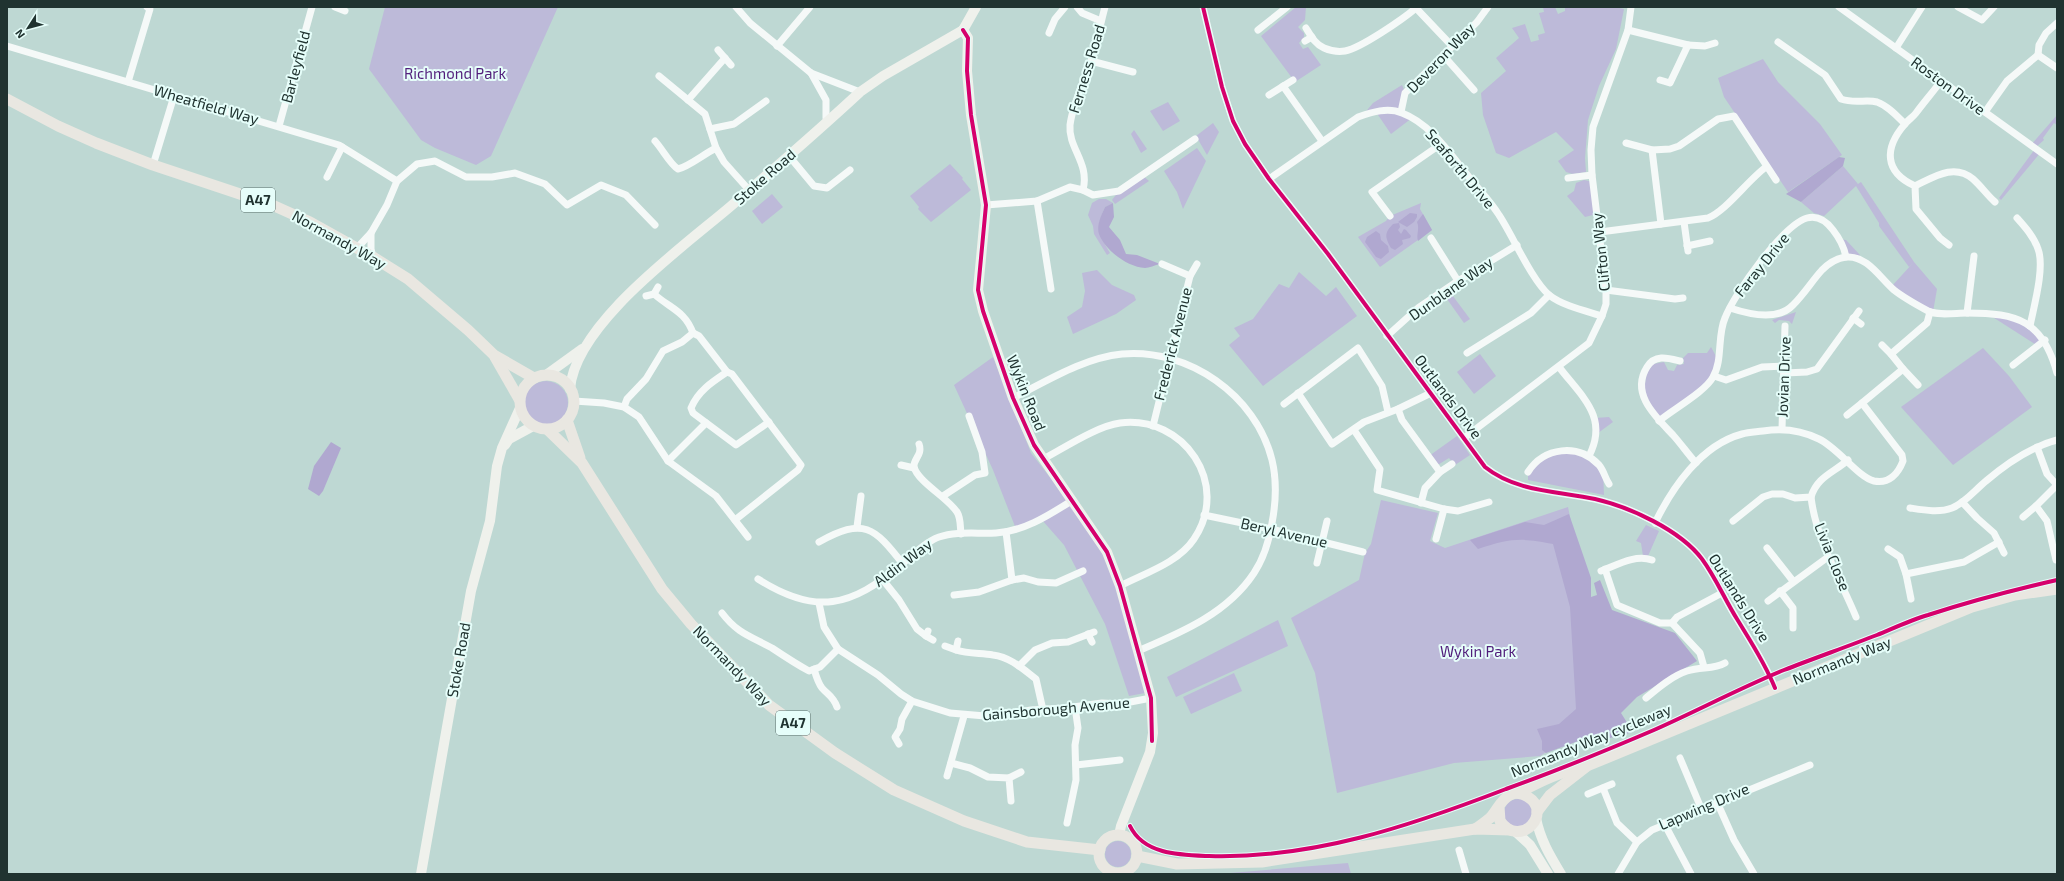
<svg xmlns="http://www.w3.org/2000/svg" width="2064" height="881" font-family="'Exo 2',sans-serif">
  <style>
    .green { fill: #bdbad9 }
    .forest { fill: #b0a8d0 }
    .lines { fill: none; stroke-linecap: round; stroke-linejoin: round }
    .street { stroke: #f5f9f8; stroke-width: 7 }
    .secondary { stroke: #eff1ec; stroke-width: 10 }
    .primary { stroke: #e9e7e1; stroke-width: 11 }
    .cycleway-casing { stroke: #e6fefa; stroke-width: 6 }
    .cycleway { stroke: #d6006c; stroke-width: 4 }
    .labels { text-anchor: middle; stroke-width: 4; stroke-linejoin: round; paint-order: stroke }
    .shield { fill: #e6fefa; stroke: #5b706d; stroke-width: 1 }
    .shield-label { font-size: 14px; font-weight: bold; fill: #203330 }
    .street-label { font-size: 15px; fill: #203330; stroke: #e6fefa }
    .park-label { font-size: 15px; fill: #511e7b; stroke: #e6fefa }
  </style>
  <rect width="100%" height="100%" fill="#bed8d3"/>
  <g class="green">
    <path d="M385 7H558L491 156 476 165 435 148 421 140 369 69Z"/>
    <path d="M1296 7H1306L1305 20 1298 27 1304 33V37L1299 43 1303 49 1308 47 1321 65 1295 82 1261 36Z"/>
    <path d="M1543 7H1555L1558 14 1565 11V7H1615L1624 9 1616 49 1599 86 1588 120 1585 158 1586 172 1573 174 1566 172 1558 161 1574 150 1556 132 1509 158 1496 153 1483 115 1481 93 1506 71 1496 58 1519 38 1512 28 1525 24 1531 42 1539 40 1538 35 1545 33 1539 13 1544 12Z"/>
    <path d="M1763 59 1778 82 1820 124 1842 155 1788 192 1724 97 1718 78Z"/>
    <path d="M1402 85 1405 92 1401 112 1412 118 1391 134 1376 112 1363 115 1373 103Z"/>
    <path d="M1168 102 1180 121 1163 131 1150 111Z"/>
    <path d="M2057 115V125L2054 123 2043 138 2044 140 2035 148 2041 152 2001 200 1999 198 2035 149 2031 145Z"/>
    <path d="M1213 123 1219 132 1207 155 1196 136Z"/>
    <path d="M1134 130 1147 149 1141 153 1131 134Z"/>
    <path d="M1197 148 1206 161 1183 209 1177 192 1164 171Z"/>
    <path d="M950 164 963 178 962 179 971 190 931 222 918 209 919 207 910 196Z"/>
    <path d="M1843 166 1858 184 1861 182 1914 262 1937 289 1933 312 1891 287 1913 263 1909 267 1879 226V223L1856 186 1824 216 1814 213 1801 202Z"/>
    <path d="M1142 175 1149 181 1115 204 1112 200 1119 191Z"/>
    <path d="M1584 180 1593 182 1597 214 1585 217 1567 196 1574 191 1576 183Z"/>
    <path d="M772 194 783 207 762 224 752 211Z"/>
    <path d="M1099 199H1106L1113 203 1105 207C1095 230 1098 232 1110 253L1107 255 1094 234 1093 226 1088 215 1092 203Z"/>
    <path d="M1421 203 1420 209 1432 230 1380 267 1358 237 1386 221 1390 216Z"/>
    <path d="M1839 239 1846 240 1860 255 1857 258 1846 257Z"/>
    <path d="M1097 270 1112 285 1134 295 1136 300 1116 314 1073 334 1067 317 1082 307 1085 291 1082 273Z"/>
    <path d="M1299 272 1326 296 1336 287 1357 316 1263 386 1229 345 1240 336 1234 328 1253 319 1279 284 1289 288Z"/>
    <path d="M1447 288 1470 319 1464 323 1442 292Z"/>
    <path d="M1796 312 1792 324 1789 321 1779 320 1775 323 1772 320Z"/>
    <path d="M1988 314 2015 318 2043 341 2038 346Z"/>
    <path d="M1711 347 1718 360 1714 376 1659 421 1643 396 1648 365 1664 362 1668 370 1674 371 1677 365 1684 364 1683 358 1688 353H1707Z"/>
    <path d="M1983 348 2009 376 2032 407 1953 465 1901 407Z"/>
    <path d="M1480 354 1496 376 1474 394 1457 372Z"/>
    <path d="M993 357 1031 453 1067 499 1100 549 1115 583 1145 693 1129 696 1105 624 1064 545 1042 520 1016 529 993 470 954 385Z"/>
    <circle cx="546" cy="403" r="22"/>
    <path d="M1609 417 1613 422 1598 433 1595 418Z"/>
    <path d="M1457 436 1470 455 1455 465 1449 458 1436 466 1429 456Z"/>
    <path d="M1576 452 1603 470 1604 495 1528 480V472L1544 456Z"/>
    <path d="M1381 500 1438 513 1430 541 1445 548 1568 507 1573 532 1591 595 1588 727 1540 756 1454 763 1337 793 1315 673 1291 618 1359 580 1365 553 1371 544Z"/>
    <path d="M1646 525 1659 531 1648 556H1643L1641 543 1636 541Z"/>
    <path d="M1278 620 1288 646 1176 697 1167 677Z"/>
    <path d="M1234 673 1242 691 1191 714 1183 697Z"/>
    <circle cx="1518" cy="813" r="14"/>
    <circle cx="1118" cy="854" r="13"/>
    <path d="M1348 863 1351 874H1218Z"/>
  </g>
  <g class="forest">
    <path d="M1839 157 1845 158 1843 166 1801 202 1786 194Z"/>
    <path d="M1113 203 1114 217 1109 227 1120 240 1126 254 1137 255 1160 264C1155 265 1149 268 1145 268 1127 267 1105 250 1099 234 1096 225 1102 214 1105 207Z"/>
    <path d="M1410 213 1417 214V217L1414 222 1407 227 1398 222Z"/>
    <path d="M1423 214 1432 230 1418 241C1416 234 1420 229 1417 222Z"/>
    <path d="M1399 223 1400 227 1398 230 1401 234 1404 229 1406 230 1411 236 1410 238 1402 240 1403 244 1395 250 1391 248C1385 237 1384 233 1393 224Z"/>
    <path d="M1376 231 1380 234 1381 240 1388 246 1389 252 1381 259 1376 257 1365 242 1367 237Z"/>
    <path d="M331 442 341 448 323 491 319 496 308 489 314 466Z"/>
    <path d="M1569 514 1591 578V597L1597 595 1594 583 1600 580 1612 610 1675 633 1697 661 1637 697 1621 713 1633 732 1610 738 1589 737 1546 753 1542 750V741L1537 729 1559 724 1576 709 1570 607 1553 544C1520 537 1509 539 1478 549L1470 540 1525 522 1544 525Z"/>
  </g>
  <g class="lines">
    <g class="street">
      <path d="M335 7 345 11"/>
      <path d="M736 7 750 23 811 73 860 92"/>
      <path d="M1077 7 1082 13 1101 21"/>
      <path d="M1105 7C1100 25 1097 43 1091 61 1084 82 1073 102 1070 125 1068 148 1090 163 1083 190L1093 195 1119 191 1195 139"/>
      <path d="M1203 7 1222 87 1233 121 1245 144 1269 179 1328 254 1485 467C1516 492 1558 491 1595 499 1630 507 1680 530 1702 559 1716 578 1725 600 1737 619 1751 642 1765 663 1775 688"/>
      <path d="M1415 7 1452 46"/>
      <path d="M1839 7 2057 164"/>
      <path d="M1958 7 1982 20 1994 7"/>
      <path d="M1306 28C1311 36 1315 44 1324 48 1331 51 1339 52 1345 51 1361 48 1403 19 1416 8"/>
      <path d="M1258 30 1287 7"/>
      <path d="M1628 30 1688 45 1670 83 1660 80"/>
      <path d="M1049 33 1055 19 1065 7"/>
      <path d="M1305 41 1312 37"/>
      <path d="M1778 42 1825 75 1841 99C1855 104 1866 99 1877 102 1888 106 1897 116 1905 124"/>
      <path d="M1688 45 1705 46 1715 43"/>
      <path d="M7 46 339 145 397 181"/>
      <path d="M777 46 810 7"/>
      <path d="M1896 48 1922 7"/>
      <path d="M718 50 731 65"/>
      <path d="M1443 55 1474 90"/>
      <path d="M2038 55 2039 45 2046 33 2057 23"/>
      <path d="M1091 61 1133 72"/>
      <path d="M811 73 826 100V118L828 122"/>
      <path d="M659 76 705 114 716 148 724 162 749 190"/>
      <path d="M1941 81C1933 92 1924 102 1916 113 1913 117 1908 120 1905 124 1884 148 1884 172 1915 186L1916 209 1940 238 1949 245"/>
      <path d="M128 82 150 9 147 7"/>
      <path d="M1283 86 1322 141"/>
      <path d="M1269 95 1293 80"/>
      <path d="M688 100 725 58"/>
      <path d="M1401 112 1405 93 1477 22 1488 7"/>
      <path d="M1985 112 2007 81 2038 55 2057 68"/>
      <path d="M279 126 312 7"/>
      <path d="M710 129 734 124 766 101"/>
      <path d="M655 141C663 150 670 164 678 169 688 167 704 154 716 148"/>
      <path d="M1626 143 1652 150 1670 149 1679 146 1718 119 1734 116 1776 180"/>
      <path d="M1652 150 1661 224"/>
      <path d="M789 156 814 186 827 188 850 170"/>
      <path d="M153 165 174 96"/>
      <path d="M327 177 342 147"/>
      <path d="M1568 178 1592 175"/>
      <path d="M1269 179 1358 117C1372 112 1388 107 1402 113 1431 124 1450 154 1469 177 1479 190 1491 202 1499 215 1513 236 1531 279 1549 295 1563 306 1586 311 1602 316"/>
      <path d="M1915 186C1934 177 1954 163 1973 179 1981 186 1987 195 1995 202"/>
      <path d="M1037 201 1051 289"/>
      <path d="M986 205 1037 201 1070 187 1083 190"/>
      <path d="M1390 216 1372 192 1441 144"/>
      <path d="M2017 218C2025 227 2034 237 2038 249 2045 267 2034 306 2030 326"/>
      <path d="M1684 222 1688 251"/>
      <path d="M1600 232 1708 218C1726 211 1748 180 1766 167"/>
      <path d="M371 233V249L373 257"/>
      <path d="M1431 238 1458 281"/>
      <path d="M1687 246 1710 241"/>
      <path d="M357 248 371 233 387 205 397 181 417 164 435 161 466 177H492L515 173 545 184 567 205 601 185 626 195 655 225"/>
      <path d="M1162 264 1190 276"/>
      <path d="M1606 290 1675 299 1683 298"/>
      <path d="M654 294C671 309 685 311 693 333"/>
      <path d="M654 294 658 287"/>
      <path d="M646 296 654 294"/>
      <path d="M1730 308C1748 314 1778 321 1793 305 1804 294 1812 281 1822 270 1828 264 1837 258 1846 257 1867 255 1880 278 1894 290 1904 298 1917 305 1928 311 1939 316 1955 313 1967 313 2018 313 2043 321 2057 373"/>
      <path d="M1967 313 1974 256"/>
      <path d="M1853 318 1861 324"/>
      <path d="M693 333 699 336 727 372C712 382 698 391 691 408L693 413 736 445 769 422"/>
      <path d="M1387 336 1418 308 1458 281 1517 245"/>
      <path d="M1882 345 1891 354"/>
      <path d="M1467 353 1531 313 1549 295"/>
      <path d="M1680 361C1668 358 1655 354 1647 367 1630 394 1656 417 1673 435 1681 444 1688 454 1696 463"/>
      <path d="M2013 365 2045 340"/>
      <path d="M1559 367C1582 397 1609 417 1589 456"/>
      <path d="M1903 369 1918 385"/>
      <path d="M727 372 732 374 801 465 798 470 735 520"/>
      <path d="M1785 373 1807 372 1817 369 1859 311"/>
      <path d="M1714 376 1726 380 1762 367 1785 366"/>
      <path d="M1298 393 1332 444 1364 422 1398 409 1431 393"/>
      <path d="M1013 398C1047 381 1083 358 1122 354 1188 348 1256 395 1272 460 1277 481 1276 502 1272 523 1269 541 1264 558 1254 573 1227 614 1180 633 1138 651"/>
      <path d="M574 401 604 403 624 407 639 417 668 461 716 496 748 537"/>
      <path d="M1284 404 1358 348 1382 386 1388 412"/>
      <path d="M624 407 627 399 646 379 663 351 682 342 693 333"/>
      <path d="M1398 409 1402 420 1440 472"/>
      <path d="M1847 415 1862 403"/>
      <path d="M1659 421C1672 410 1706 391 1713 377 1723 360 1717 336 1725 318 1734 294 1783 225 1807 218 1818 215 1827 222 1833 230 1840 239 1844 246 1846 257"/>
      <path d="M1153 426 1190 276 1197 264"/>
      <path d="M1782 429 1785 326"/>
      <path d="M1354 430 1380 469 1377 490 1444 509 1458 511 1489 502"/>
      <path d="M1464 438 1589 343 1602 316 1606 304V290L1592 175 1591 150 1593 127 1628 30 1631 7"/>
      <path d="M919 444C923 455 913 459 914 467 918 482 948 498 957 512 961 518 960 527 961 534"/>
      <path d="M2037 447 2047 474 2057 485"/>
      <path d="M1043 459C1064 448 1097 426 1120 423 1184 415 1231 484 1194 539 1178 563 1145 573 1120 586"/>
      <path d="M668 461 706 423"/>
      <path d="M901 465 914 468"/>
      <path d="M1528 472C1544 447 1578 443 1599 465 1604 471 1605 478 1609 484"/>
      <path d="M943 496 975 475 985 473 982 452 969 416"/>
      <path d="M1811 497C1816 540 1840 578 1856 617"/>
      <path d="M1962 502 1977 518 1994 533 2004 553"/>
      <path d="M1421 503 1425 488 1440 472 1452 464"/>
      <path d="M1910 508C1923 510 1939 513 1952 508 1965 503 1975 490 1986 481 2007 463 2030 447 2057 440"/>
      <path d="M1204 515 1271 529 1363 552"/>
      <path d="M2023 517 2036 506"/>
      <path d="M1733 521 1763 497 1772 494H1783L1795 498 1811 497C1817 477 1833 473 1848 460"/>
      <path d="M1655 523C1672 488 1701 445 1742 434 1749 432 1756 432 1763 431 1782 428 1801 430 1819 439 1838 448 1858 477 1874 481 1889 484 1898 474 1903 461L1902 455 1862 403 1903 369 1891 354 1927 323 1930 312"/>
      <path d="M857 527 861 496"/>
      <path d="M1006 532 1012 580"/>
      <path d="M1436 539 1444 509"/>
      <path d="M819 542C864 517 874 527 903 564"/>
      <path d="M1767 548 1793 581"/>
      <path d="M1888 549 1900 557 1906 574 1964 562 1999 542"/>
      <path d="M2056 560 2047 521 2036 506 2057 485"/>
      <path d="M1317 563 1327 521"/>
      <path d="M1605 569 1617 605 1660 623H1672L1700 653 1704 667"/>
      <path d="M1601 571C1617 565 1635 554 1652 560"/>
      <path d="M1906 574 1911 599"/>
      <path d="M758 579C816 616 851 607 902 564 913 555 925 542 939 537 956 531 977 534 996 533 1025 531 1049 515 1073 500"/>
      <path d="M883 580 899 600 917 629 926 636 928 631"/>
      <path d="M1780 591 1793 608V628"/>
      <path d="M954 595 979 592 1012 580 1024 578 1038 582 1056 583 1083 571"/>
      <path d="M1768 601 1828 557"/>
      <path d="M819 603 824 627 838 649 878 675 901 694 912 701 950 713 997 717 1031 710 1066 708 1102 703 1120 704 1151 698"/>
      <path d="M722 613C738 634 750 636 772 648 784 656 796 664 809 671L820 667 838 649"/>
      <path d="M1672 623 1677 617 1722 593"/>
      <path d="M1088 634 1092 642"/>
      <path d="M926 636 933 640"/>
      <path d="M958 641 956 650C968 654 980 653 993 655 1010 657 1023 669 1036 679L1043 710"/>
      <path d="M945 646 956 650"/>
      <path d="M1019 666 1035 650 1052 643 1068 642 1094 632"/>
      <path d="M814 669C816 676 818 683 822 688 829 696 833 696 837 707"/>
      <path d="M1646 698C1658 688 1672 676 1687 671 1701 666 1713 670 1725 663"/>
      <path d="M899 744 895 737 900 729 902 719 912 701"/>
      <path d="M1680 758 1701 808"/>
      <path d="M951 763 970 768 988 777 1009 778 1011 801"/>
      <path d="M1076 765 1120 760"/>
      <path d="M947 776 964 716"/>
      <path d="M1009 778 1021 772"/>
      <path d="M1603 788 1617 823 1637 842"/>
      <path d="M1588 794 1612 784"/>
      <path d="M1717 802 1734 840 1754 874"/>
      <path d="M1067 823 1076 780 1075 745 1078 728 1075 707"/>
      <path d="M1664 823 1691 874"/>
      <path d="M1459 850 1466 874"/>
      <path d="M1123 874V872"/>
      <path d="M1618 874 1637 842 1652 830 1810 765"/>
    </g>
    <g class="secondary">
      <path d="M963 30 968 38 967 71 971 115 986 205 978 290 983 311 1013 398 1034 445 1107 552 1120 586 1151 698 1153 733 1150 752 1121 826 1119 835"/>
      <path d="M963 30 976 7"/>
      <path d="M546 375 582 349"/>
      <path d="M570 389C575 324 683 247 731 206 774 169 818 131 860 92L883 76 963 30"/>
      <path d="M505 445 509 439 533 426"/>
      <path d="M1536 818C1540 839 1550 856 1561 874"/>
      <path d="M1516 832 1530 845 1548 874"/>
      <path d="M421 874 471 591 490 521 497 466 502 448 520 408"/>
    </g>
    <g class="primary">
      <path d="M7 99 58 126 96 143 153 165 270 204 310 222 373 257 408 279 468 330 494 355 534 378"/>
      <path d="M495 357 519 399"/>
      <circle cx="547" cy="402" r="27"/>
      <path d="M567 420 580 458"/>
      <path d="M548 430 582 463 662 589 691 624 769 705 835 753 894 790 964 821 1027 842 1100 850"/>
      <path d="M1518 793C1539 782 1563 770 1587 766L1972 607 2015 595 2057 589"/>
      <path d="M1537 812 1550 795 1586 767"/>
      <path d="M1475 829C1480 826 1485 822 1490 818 1497 811 1501 799 1510 795 1516 792 1522 793 1528 797 1553 812 1521 850 1500 821L1499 807"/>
      <circle cx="1118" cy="854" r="19"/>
      <path d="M1137 856 1177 864 1262 862 1475 829 1510 830"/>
    </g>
    <g class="cycleway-casing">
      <g id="cycleway">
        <path d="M1203 7 1222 87 1233 121 1245 144 1269 179 1328 254 1485 467C1516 492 1558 491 1595 499 1630 507 1680 530 1702 559 1716 578 1725 600 1737 619 1751 642 1765 663 1775 688"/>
        <path d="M963 30 968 38 967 71 971 115 986 205 978 290 983 311 1013 398 1034 445 1107 552 1120 586 1151 698 1152 741"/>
        <path d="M1130 826C1144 855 1181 855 1209 856 1313 859 1410 826 1506 789 1556 771 1605 751 1654 730 1697 711 1740 688 1784 670 1815 658 1846 647 1877 635 1894 628 1911 620 1928 615 1971 601 2013 590 2057 580"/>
      </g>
    </g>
    <use href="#cycleway" class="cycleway"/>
  </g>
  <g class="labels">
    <g class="shield">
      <rect x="241" y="188" width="34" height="24" rx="3"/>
      <rect x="776" y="711" width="34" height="24" rx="3"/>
    </g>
    <g class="shield-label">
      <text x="258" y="205">A47</text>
      <text x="793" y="728">A47</text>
    </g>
    <g class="street-label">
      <text transform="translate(1441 58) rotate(-46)" y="5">Deveron Way</text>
      <text transform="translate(296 67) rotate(-75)" y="5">Barleyfield</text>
      <text transform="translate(1087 69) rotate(-73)" y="5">Ferness Road</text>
      <text transform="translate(1948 86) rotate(36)" y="5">Roston Drive</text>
      <text transform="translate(206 105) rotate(16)" y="5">Wheatfield Way</text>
      <text transform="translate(1460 169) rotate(50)" y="5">Seaforth Drive</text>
      <text transform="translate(765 177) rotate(-41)" y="5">Stoke Road</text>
      <text transform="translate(339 240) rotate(29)" y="5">Normandy Way</text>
      <text transform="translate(1601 252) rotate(-96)" y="5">Clifton Way</text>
      <text transform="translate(1762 265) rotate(-51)" y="5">Faray Drive</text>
      <text transform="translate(1451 289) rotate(-35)" y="5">Dunblane Way</text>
      <text transform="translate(1173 344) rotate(-76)" y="5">Frederick Avenue</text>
      <text transform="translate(1784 377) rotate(-88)" y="5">Jovian Drive</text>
      <text transform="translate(1026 393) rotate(68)" y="5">Wykin Road</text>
      <text transform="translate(1448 397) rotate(53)" y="5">Outlands Drive</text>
      <text transform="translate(1284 533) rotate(13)" y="5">Beryl Avenue</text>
      <text transform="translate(1832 557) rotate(68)" y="5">Livia Close</text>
      <text transform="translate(903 563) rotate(-37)" y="5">Aldin Way</text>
      <text transform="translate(1739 598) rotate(58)" y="5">Outlands Drive</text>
      <text transform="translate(459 660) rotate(-80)" y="5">Stoke Road</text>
      <text transform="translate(1842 661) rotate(-22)" y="5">Normandy Way</text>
      <text transform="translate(732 666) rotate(46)" y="5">Normandy Way</text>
      <text transform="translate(1056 709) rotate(-5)" y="5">Gainsborough Avenue</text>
      <text transform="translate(1591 741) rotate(-22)" y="5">Normandy Way cycleway</text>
      <text transform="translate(1704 807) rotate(-23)" y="5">Lapwing Drive</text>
    </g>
    <g class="park-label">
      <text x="455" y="79">Richmond Park</text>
      <text x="1478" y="657">Wykin Park</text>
    </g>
  </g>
  <rect width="2064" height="881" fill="none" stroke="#203330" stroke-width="16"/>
  <g transform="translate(28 28) rotate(234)" stroke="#e6fefa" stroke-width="3" paint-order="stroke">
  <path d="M0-3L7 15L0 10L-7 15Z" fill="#203330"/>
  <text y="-6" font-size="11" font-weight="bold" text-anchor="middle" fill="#203330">N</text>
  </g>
</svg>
